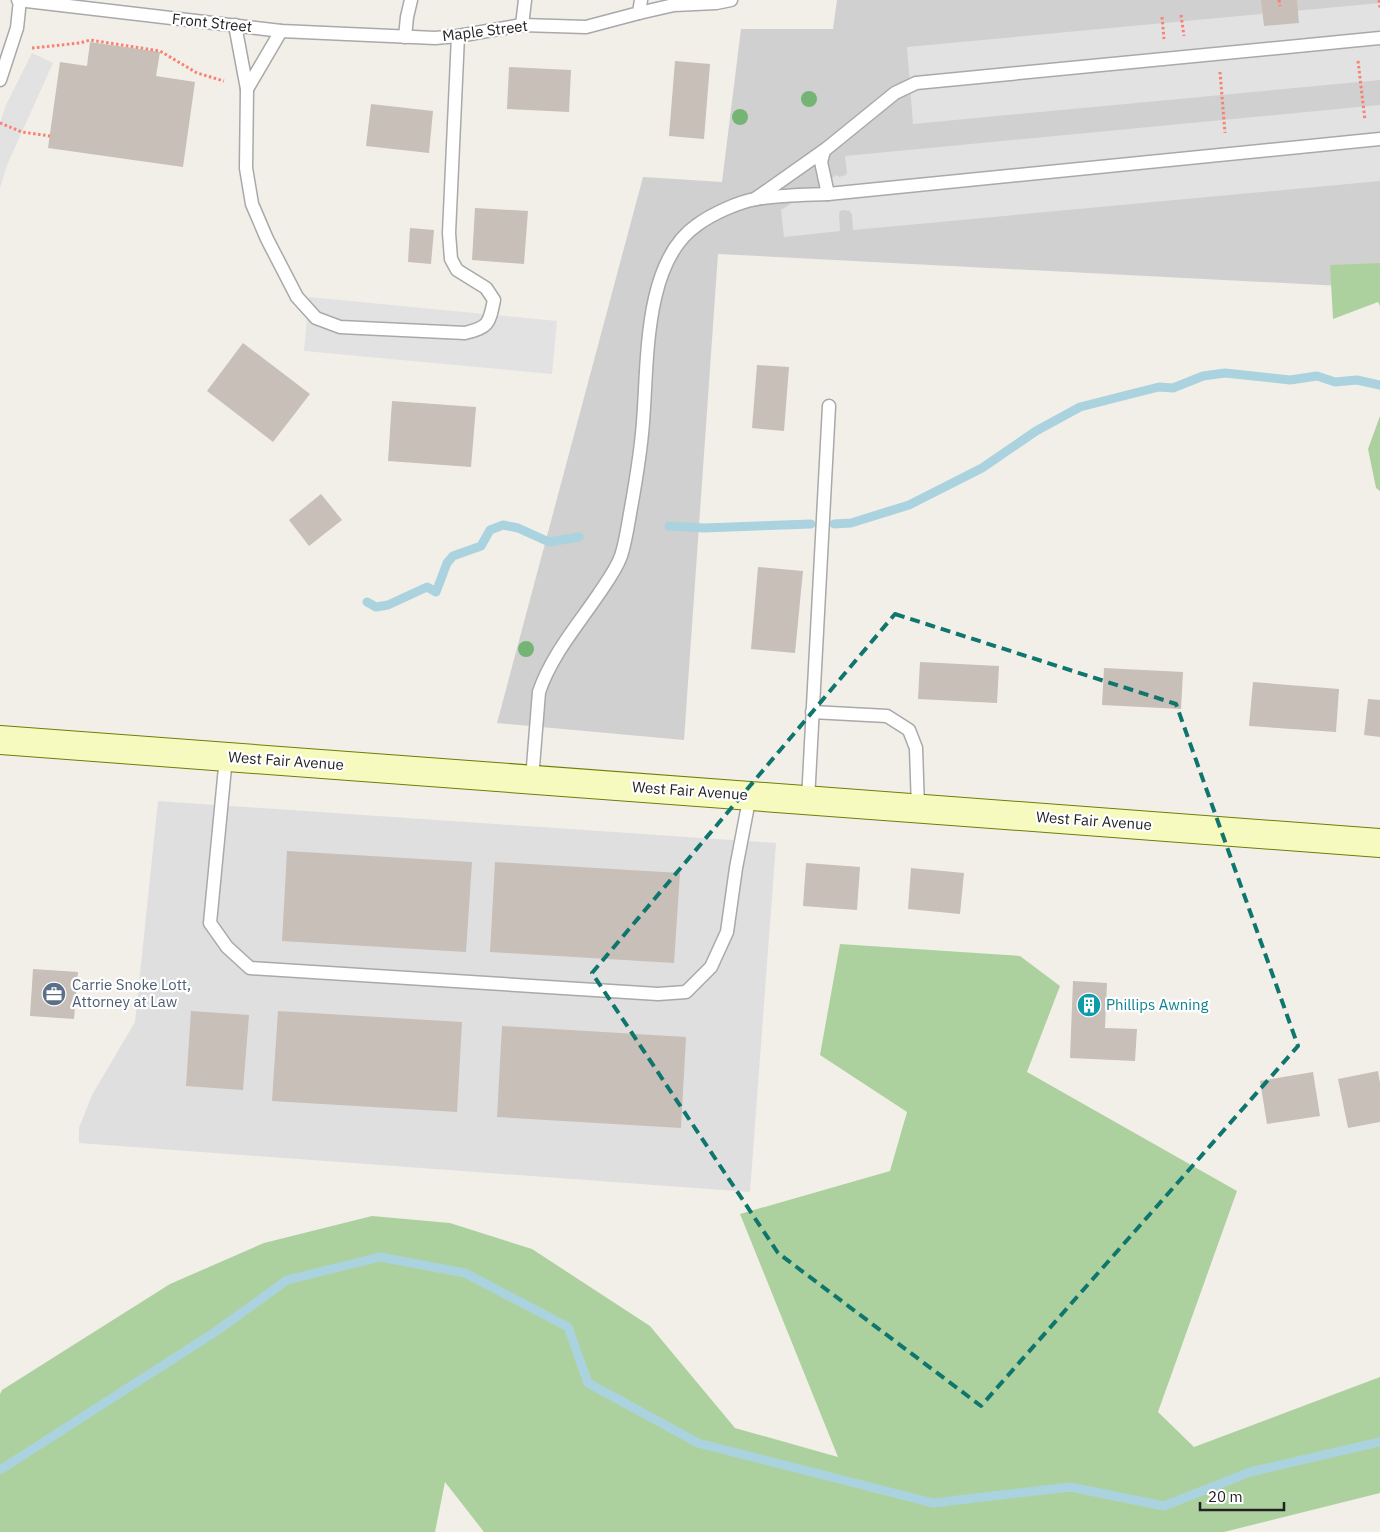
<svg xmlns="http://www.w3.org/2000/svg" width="1380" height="1532" font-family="'IBM Plex Sans',sans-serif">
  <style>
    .residential { fill: #e0dfdf }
    .religious { fill: #d0d0d0 }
    .forest { fill: #add19e }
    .parking { fill: #e2e2e2 }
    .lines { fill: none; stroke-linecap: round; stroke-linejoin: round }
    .stream { stroke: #aad3df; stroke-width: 9 }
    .building { fill: #c7bfb8 }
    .lane-casing { stroke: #a9a9a9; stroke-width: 15 }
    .secondary-casing { stroke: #707d05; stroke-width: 30 }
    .path { stroke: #fa8072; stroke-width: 3; stroke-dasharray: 2.5 2.5; stroke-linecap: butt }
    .lane { stroke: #fff; stroke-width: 12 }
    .secondary { stroke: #f7fabf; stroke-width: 28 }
    .tree { fill: #74b475 }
    .marked { fill: none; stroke: #0f766e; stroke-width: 4; stroke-dasharray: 10 6; stroke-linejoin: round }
    .labels { text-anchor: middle; stroke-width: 4.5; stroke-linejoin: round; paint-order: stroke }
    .street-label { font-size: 15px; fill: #222; stroke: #fff }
    .service-label { font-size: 15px; fill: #4e5e75; stroke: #fff; text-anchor: start }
    .culture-label { font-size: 15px; fill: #0d838f; stroke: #fff; text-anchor: start }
  </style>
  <rect width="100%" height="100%" fill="#f2efe9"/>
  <path class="residential" d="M158 801 776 843 750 1192 79 1143V1128L92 1095 135 1022Z"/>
  <path class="religious" d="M837 0H1380V288L718 254 684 740 497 723 643 177 722 182 741 29H833Z"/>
  <g class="forest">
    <path d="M1380 263V306L1378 302 1333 319 1330 265Z"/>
    <path d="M1380 416V491L1376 488 1368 449Z"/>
    <path d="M840 944 1020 956 1060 986 1027 1072 1237 1191 1158 1412 1194 1447 1380 1377V1493L1224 1532H484L445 1482 435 1532H0V1394L2 1390 170 1284 264 1243 372 1216 450 1223 532 1249 650 1326 735 1428 838 1457 740 1214 890 1171 907 1112 820 1055Z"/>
  </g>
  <g class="parking">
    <path d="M1380 3V80L913 124 907 47Z"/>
    <path d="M32 53 53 63 7 165 0 188V123L6 105Z"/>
    <path d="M1380 105V181L853 230 852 215 850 211 844 210 840 211 839 215 840 231 784 237 781 210 837 175 839 177 846 175 847 172 845 156Z"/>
    <path d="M309 297 557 321 552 374 304 351Z"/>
  </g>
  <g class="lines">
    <g class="stream">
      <path d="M834 524 851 523 909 505 982 468 1036 431 1080 407 1127 395 1159 387 1173 388 1203 376 1225 373 1290 380 1317 376 1335 382 1357 380 1380 385"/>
      <path d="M669 526 704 528 811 524"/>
      <path d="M367 602 376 607 388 605 427 587 436 592 447 563 453 556 481 546 490 530 503 525 518 528 549 542 579 537"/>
      <path d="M0 1470 215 1332 287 1280 380 1257 465 1273 568 1327 588 1383 698 1443 933 1503 1070 1487 1164 1506 1250 1472 1380 1442"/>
    </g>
  </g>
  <g class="building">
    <path d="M1261 0H1297L1299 23 1264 26Z"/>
    <path d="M90 42 160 52 156 76 195 82 183 167 48 148 60 62 87 66Z"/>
    <path d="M675 61 710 64 704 139 669 136Z"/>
    <path d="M509 67 571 70 569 112 507 109Z"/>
    <path d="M371 104 433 111 429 153 366 146Z"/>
    <path d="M475 208 528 211 524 264 472 260Z"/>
    <path d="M410 228 434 230 431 264 408 262Z"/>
    <path d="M243 343 310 394 273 442 207 391Z"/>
    <path d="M757 365 789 367 784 431 752 428Z"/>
    <path d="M392 401 476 407 471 467 388 461Z"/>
    <path d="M321 494 342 520 309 546 289 520Z"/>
    <path d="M758 567 803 571 795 653 751 649Z"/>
    <path d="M920 662 999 666 997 703 918 699Z"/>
    <path d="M1104 668 1183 672 1181 709 1102 705Z"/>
    <path d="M1253 682 1339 689 1336 732 1249 726Z"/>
    <path d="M1368 699 1380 700V737L1364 735Z"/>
    <path d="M287 851 472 862 466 952 282 941Z"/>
    <path d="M495 862 680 873 674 963 490 952Z"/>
    <path d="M806 863 860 867 857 910 803 906Z"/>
    <path d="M911 868 964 873 960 914 908 909Z"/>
    <path d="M33 969 78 972 74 1019 30 1016Z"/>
    <path d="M1073 981 1107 983 1105 1028 1137 1029 1135 1061 1070 1058Z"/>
    <path d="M191 1011 249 1015 243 1090 186 1086Z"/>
    <path d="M278 1011 462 1022 457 1112 272 1101Z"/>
    <path d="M502 1026 686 1037 681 1128 497 1117Z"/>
    <path d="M1378 1071 1380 1083V1122L1348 1128 1338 1079Z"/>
    <path d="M1313 1072 1320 1116 1267 1124 1260 1081Z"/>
  </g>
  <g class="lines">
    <g class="lane-casing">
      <g id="lane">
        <path d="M18 0 281 31 435 38 458 36 522 25 586 27 639 13 641 0"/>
        <path d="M639 13 674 5 716 3 731 0"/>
        <path d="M235 25 247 89 246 168 252 204 267 239 297 297 316 318 340 327 465 333C489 327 489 324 494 300L486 288 457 270 451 259 449 233 458 36"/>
        <path d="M522 25 525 0"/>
        <path d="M405 37 407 17 411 0"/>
        <path d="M0 80 17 28 20 0"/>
        <path d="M247 89 281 31"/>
        <path d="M824 151 821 162 828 194"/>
        <path d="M755 199 826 149 895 93 916 83 1380 38"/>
        <path d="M812 712 887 716 909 730 916 748 918 808"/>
        <path d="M226 757 210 923 227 947 250 968 658 994 686 992 711 967 727 932 736 868 750 795"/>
        <path d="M532 779 539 692C551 656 577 626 598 595 606 583 616 570 621 556 626 541 628 524 631 508 636 480 641 451 643 422 648 363 643 262 697 225 712 214 738 202 756 199 779 195 804 195 828 194L1380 139"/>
        <path d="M808 800 829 406"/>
      </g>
    </g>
    <g class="secondary-casing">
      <path id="secondary" d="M0 740 1380 843"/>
    </g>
    <g class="path">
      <path d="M1279 0 1280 6"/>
      <path d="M1379 0 1380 9"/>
      <path d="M1181 15 1184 36"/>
      <path d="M1162 17 1164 39"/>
      <path d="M32 48 80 43 90 40 160 51 197 73 224 81"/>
      <path d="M1358 61 1365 120"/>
      <path d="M1220 72 1225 133"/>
      <path d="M0 123 22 132 50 136"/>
    </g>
    <use href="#lane" class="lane"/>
    <use href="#secondary" class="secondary"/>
  </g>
  <g class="tree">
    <circle cx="809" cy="99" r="8"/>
    <circle cx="740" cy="117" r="8"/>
    <circle cx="526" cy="649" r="8"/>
  </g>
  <path class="marked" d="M895 614 1176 704 1298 1046 981 1406 778 1253 592 973Z"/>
  <defs>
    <g id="office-disc" transform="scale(1.25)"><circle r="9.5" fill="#5c6f8a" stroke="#fff"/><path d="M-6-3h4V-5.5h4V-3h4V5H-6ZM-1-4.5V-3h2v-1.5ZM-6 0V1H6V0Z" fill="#fff"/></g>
    <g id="building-disc" transform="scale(1.25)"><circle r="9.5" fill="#0f9aa8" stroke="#fff"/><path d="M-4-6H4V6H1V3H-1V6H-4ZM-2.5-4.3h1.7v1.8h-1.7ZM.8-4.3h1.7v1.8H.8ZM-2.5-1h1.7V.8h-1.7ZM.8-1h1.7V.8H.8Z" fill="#fff"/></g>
  </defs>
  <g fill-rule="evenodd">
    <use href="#office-disc" x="54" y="994"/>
    <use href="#building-disc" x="1089" y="1005"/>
  </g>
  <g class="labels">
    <g class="street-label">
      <text transform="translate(212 23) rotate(6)" y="5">Front Street</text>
      <text transform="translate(485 31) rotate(-7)" y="5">Maple Street</text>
      <text transform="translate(286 761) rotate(4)" y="5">West Fair Avenue</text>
      <text transform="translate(690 791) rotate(4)" y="5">West Fair Avenue</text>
      <text transform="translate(1094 821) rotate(4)" y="5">West Fair Avenue</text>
    </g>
    <g class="service-label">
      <text x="72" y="990">Carrie Snoke Lott,<tspan x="72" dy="17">Attorney at Law</tspan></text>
    </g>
    <g class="culture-label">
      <text x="1106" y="1010">Phillips Awning</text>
    </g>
  </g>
  <path d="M1200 1502v8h84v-8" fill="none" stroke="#222222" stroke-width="2.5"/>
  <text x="1208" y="1502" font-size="15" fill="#222222" stroke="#ffffff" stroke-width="4" paint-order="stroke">20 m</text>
</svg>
